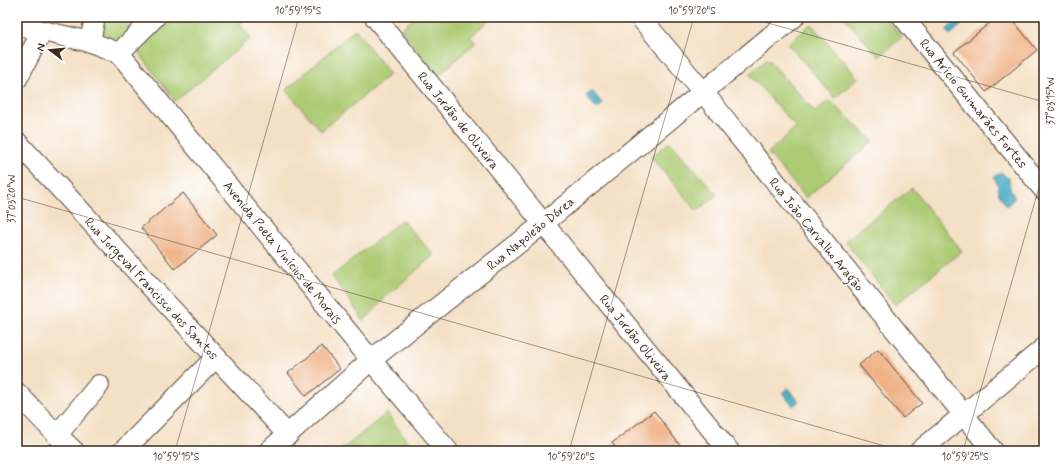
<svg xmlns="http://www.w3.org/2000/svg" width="1061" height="468" font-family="Mynerve,sans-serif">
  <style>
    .green { fill: #accb73; stroke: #747a48 }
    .water { fill: #40a8c0; stroke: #3e696f }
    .building { fill: #eca471 }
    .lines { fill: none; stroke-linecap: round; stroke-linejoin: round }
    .minor-casing { stroke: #574537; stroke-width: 22 }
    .minor { stroke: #fff; stroke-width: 20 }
    .ticks { fill: none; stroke: #3b2a1e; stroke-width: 1; stroke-opacity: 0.45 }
    .labels { text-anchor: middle; stroke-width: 3; stroke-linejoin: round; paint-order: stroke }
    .street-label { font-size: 13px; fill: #3b2a1e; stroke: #fff }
    .neatline { fill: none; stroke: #3b2a1e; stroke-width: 1.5 }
    .ticks-label { font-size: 10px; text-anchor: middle; fill: #3b2a1e }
  </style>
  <rect width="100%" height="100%" fill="#fff"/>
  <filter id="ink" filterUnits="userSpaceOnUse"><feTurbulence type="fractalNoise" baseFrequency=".025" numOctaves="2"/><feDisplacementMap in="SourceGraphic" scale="8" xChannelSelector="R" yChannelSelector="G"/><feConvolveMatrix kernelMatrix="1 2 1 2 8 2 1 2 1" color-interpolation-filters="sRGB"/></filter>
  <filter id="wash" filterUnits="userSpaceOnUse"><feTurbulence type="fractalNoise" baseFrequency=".012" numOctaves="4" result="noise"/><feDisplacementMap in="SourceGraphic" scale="16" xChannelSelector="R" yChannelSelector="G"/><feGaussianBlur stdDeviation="0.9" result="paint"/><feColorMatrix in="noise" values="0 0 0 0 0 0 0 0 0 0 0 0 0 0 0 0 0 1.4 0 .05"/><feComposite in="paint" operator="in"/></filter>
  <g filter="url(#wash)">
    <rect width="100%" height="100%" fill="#f4e0c5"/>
    <g class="green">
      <path d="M104 17H126C136 35 111 48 101 28Z"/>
      <path d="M177 17H247L240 24 251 38 175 101 137 50Z"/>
      <path d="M415 17H492L470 37 476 42 438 76 401 29Z"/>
      <path d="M844 17H884L902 37 879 57Z"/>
      <path d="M811 24 858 78 835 98 788 44Z"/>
      <path d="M355 29 390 74 321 131 286 90Z"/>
      <path d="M768 59 815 112 829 100 873 141 806 198 768 153 796 127 749 74Z"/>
      <path d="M670 142 717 195 697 211 651 157Z"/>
      <path d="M912 188 962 251 895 305 845 241Z"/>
      <path d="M402 220 434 255 387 296 364 321 332 276Z"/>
      <path d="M387 413 409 444 400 451H340Z"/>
    </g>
    <g class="water">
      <path d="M957 17H971L950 35 946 30 959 19Z"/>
      <path d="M592 91 603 104 597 109 586 96Z"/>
      <path d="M1001 172 1009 179 1010 188 1015 198 1007 206 999 195 998 186 994 177Z"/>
      <path d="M788 388 799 401 793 406 782 393Z"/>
    </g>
    <g id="blocks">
      <g class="building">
        <path d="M997 17H1010L1037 50 986 92 954 52Z"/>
        <path d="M183 193 217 235 175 269 141 228Z"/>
        <path d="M322 346 340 369 306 396 288 373Z"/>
        <path d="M878 349 922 403 903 418 859 365Z"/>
        <path d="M654 411 682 448 678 451H618L612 443Z"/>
      </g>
    </g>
  </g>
  <g filter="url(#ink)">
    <use href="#blocks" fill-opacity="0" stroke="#574537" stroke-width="1"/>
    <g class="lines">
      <g class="minor-casing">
        <g id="minor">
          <path d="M375 17 729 451"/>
          <path d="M640 17 703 92 993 451"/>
          <path d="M903 17 1044 190"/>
          <path d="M17 25 90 42 119 53"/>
          <path d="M90 42 95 17"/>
          <path d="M119 53 371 360 448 451"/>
          <path d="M119 53 155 17"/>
          <path d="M17 79 42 31"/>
          <path d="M17 142 288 435"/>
          <path d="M17 393 57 435 74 451"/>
          <path d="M57 435 99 385"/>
          <path d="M123 451 216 357"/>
          <path d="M269 451 371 360 544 223 794 17"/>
          <path d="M920 451 1044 348"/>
        </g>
      </g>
      <use href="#minor" class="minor"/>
    </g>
  </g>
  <path class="ticks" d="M747 17 1044 102M17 197 902 451M175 451 299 17M569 451 694 17M963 451 1044 170"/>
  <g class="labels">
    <g class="street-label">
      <text transform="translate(974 103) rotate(51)" y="5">Rua Arício Guimarães Fortes</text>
      <text transform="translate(459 120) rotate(51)" y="5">Rua Jordão de Oliveira</text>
      <text transform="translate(530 233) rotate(-39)" y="5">Rua Napoleão Dórea</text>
      <text transform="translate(817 234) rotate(51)" y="5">Rua João Carvalho Aragão</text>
      <text transform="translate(283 252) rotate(51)" y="5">Avenida Poeta Vinícius de Morais</text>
      <text transform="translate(152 288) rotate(47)" y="5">Rua Jorgeval Francisco dos Santos</text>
      <text transform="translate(636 337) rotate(51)" y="5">Rua Jordão Oliveira</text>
    </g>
  </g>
  <rect width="1061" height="468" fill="none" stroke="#fff" stroke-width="44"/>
  <g transform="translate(50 50) rotate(286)" stroke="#ffffff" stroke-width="3" paint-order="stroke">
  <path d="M0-3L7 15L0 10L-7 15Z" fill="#3b2a1e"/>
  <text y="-6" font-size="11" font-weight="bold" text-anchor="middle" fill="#3b2a1e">N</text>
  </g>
  <rect x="22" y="22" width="1017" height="424" class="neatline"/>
  <g class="ticks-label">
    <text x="298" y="14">10°59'15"S</text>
    <text x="692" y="14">10°59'20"S</text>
    <text transform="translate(1050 101) rotate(-90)" y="4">37°03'15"W</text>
    <text transform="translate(11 199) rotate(-90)" y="4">37°03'20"W</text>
    <text x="176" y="460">10°59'15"S</text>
    <text x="571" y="460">10°59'20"S</text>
    <text x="965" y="460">10°59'25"S</text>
  </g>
</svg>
